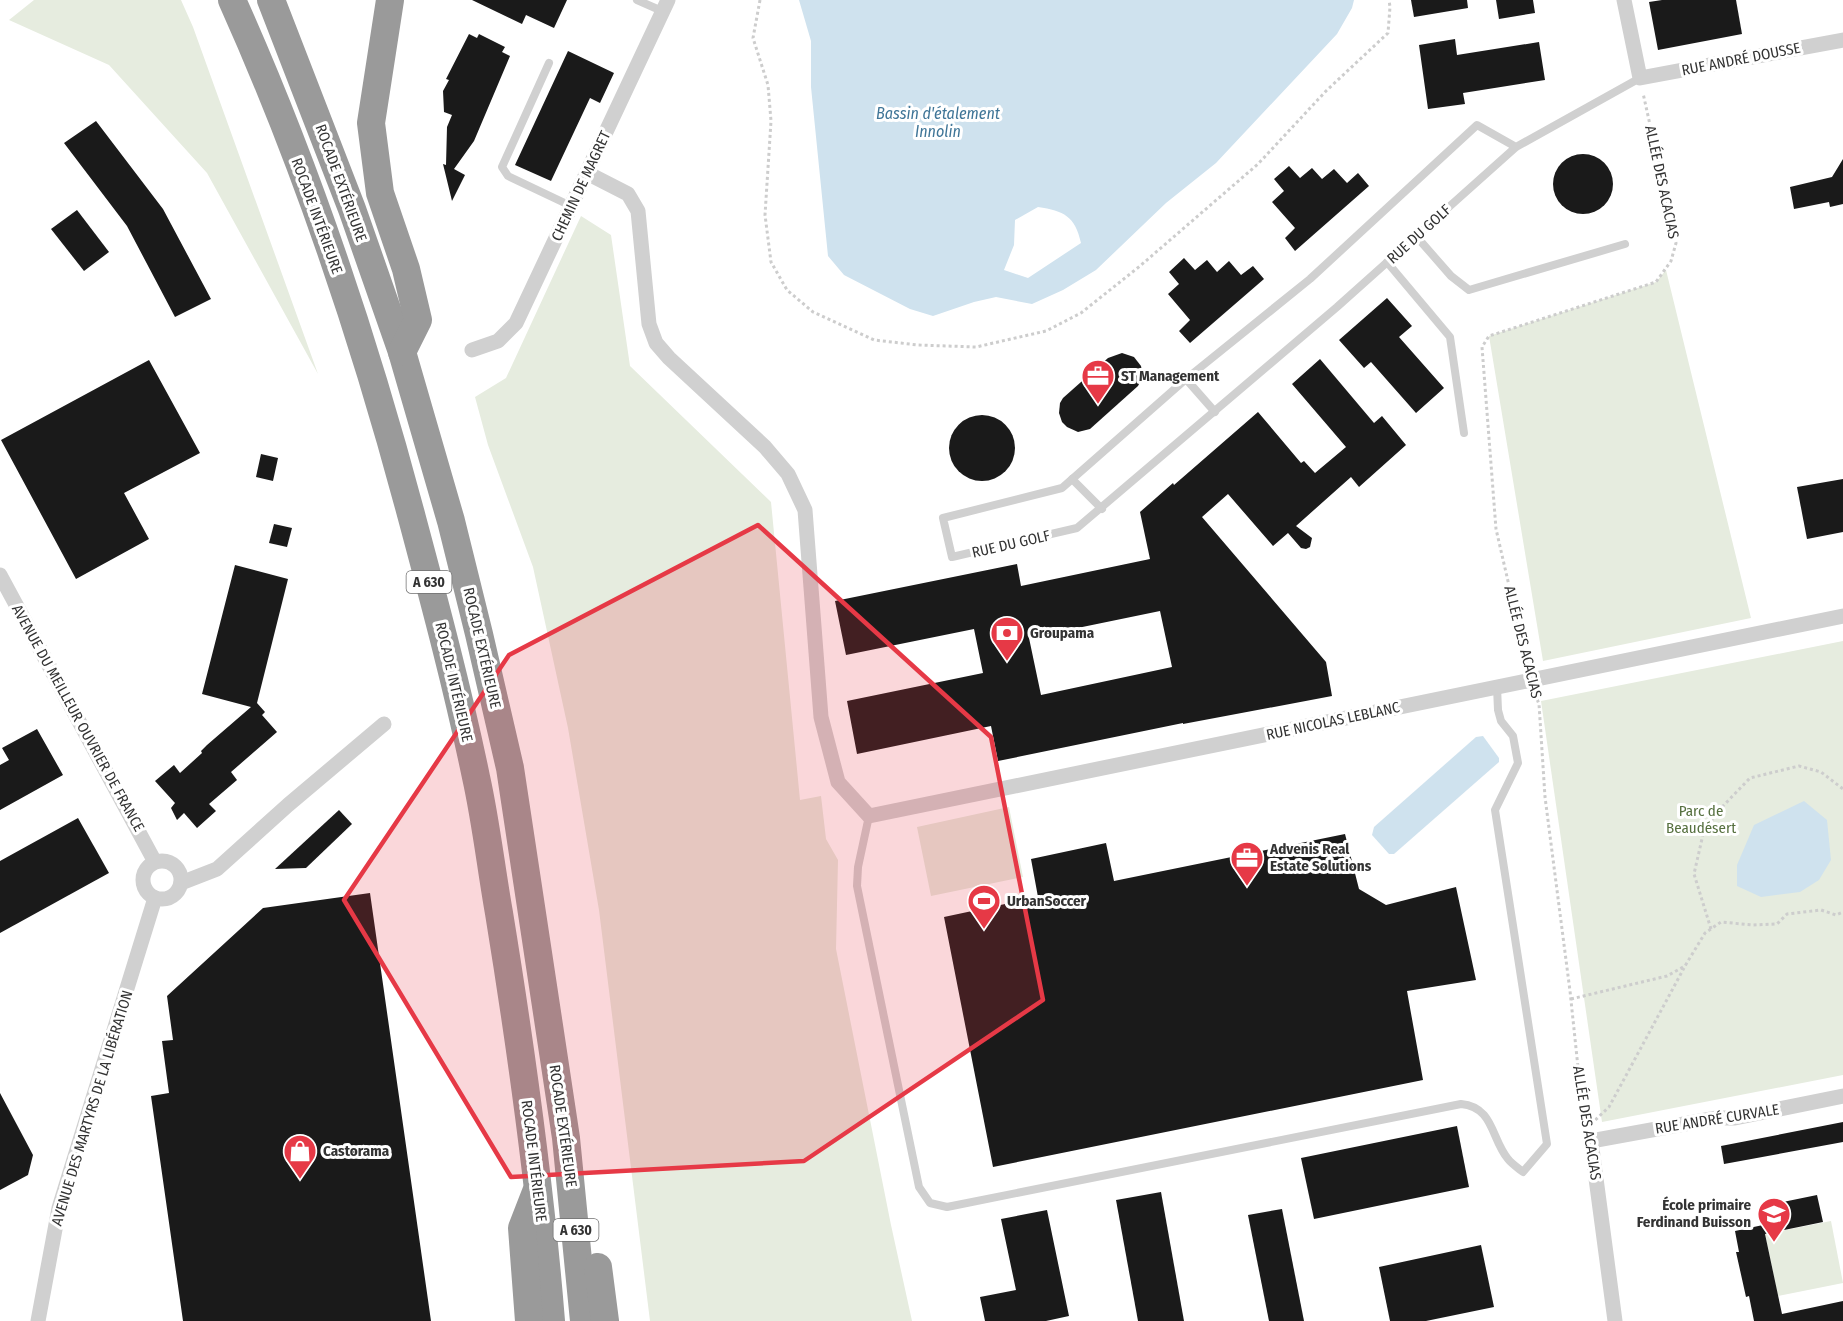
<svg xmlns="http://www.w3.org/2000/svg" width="1843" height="1321" font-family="'Fira Sans Condensed',sans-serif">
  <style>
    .green { fill: #e6ecdf }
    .water { fill: #cfe2ee; fill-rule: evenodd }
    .building { fill: #1a1a1a; fill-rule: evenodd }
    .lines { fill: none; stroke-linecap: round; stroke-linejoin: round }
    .path { stroke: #cdcdcd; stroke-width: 3; stroke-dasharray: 3 3; stroke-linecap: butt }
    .lane { stroke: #d0d0d0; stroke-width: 8 }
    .street { stroke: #d0d0d0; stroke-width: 15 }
    .highway { stroke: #9a9a9a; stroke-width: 28 }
    .marked { fill: #e63946; fill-opacity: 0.2; stroke: #e63946; stroke-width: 4.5; stroke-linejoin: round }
    .labels { text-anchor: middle; stroke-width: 6; stroke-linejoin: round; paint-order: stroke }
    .shield { fill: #fff; stroke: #707070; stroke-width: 1.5 }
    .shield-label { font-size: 14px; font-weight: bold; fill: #333 }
    .street-label { font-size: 15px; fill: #333; stroke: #fff }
    .poi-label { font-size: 15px; font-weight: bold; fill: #333; stroke: #fff; text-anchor: start }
    .park-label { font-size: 15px; fill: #56703f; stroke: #fff }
    .water-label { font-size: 16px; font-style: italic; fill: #3f7597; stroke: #fff }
  </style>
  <rect width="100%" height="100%" fill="#fff"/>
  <g class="green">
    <path d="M34 0H181L193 27 318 374 207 173 109 65 9 20Z"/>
    <path d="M581 216 611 235 630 366 771 502 800 800 821 796 826 839 838 860 836 949 891 1225 912 1321H650L599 910 568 728 533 567 488 445 475 397 506 378Z"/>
    <path d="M1666 270 1751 618 1543 661 1489 336 1656 282Z"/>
    <path d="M1843 641V1075L1602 1122 1541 701Z"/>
    <path d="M1009 807 1023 877 931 896 917 827Z"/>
    <path d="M1831 1221 1843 1283 1778 1296 1765 1234Z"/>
  </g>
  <g class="water">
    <path d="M799 0H1354L1352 8 1337 34 1216 163 1166 203 1096 270 1063 290 1032 304 996 297 974 302 933 316 910 309 844 275 828 256 811 87V41ZM1038 207C1064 211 1075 216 1081 243L1028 278 1004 270 1014 245 1015 220Z"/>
    <path d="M1483 736 1499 758V762L1394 854H1389L1372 835 1374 827 1476 737Z"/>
    <path d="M1804 801 1827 820 1831 860 1819 880 1800 892 1761 897 1737 886V865L1754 825Z"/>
  </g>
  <g class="building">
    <path d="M472 0H567L554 28 526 15 522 24Z"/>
    <path d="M1411 0H1467L1468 8 1414 17Z"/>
    <path d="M1496 0H1533L1535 13 1499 19Z"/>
    <path d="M1662 0H1736L1742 34 1658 50 1649 2Z"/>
    <path d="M469 34 477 38 479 34 505 47 502 52 510 56 474 141 454 169 465 175 452 201 443 164 446 165 447 127 452 115 444 112 443 91 449 80 446 79Z"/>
    <path d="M1455 39 1457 55 1539 42 1545 80 1463 93 1465 104 1428 109 1419 45Z"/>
    <path d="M568 51 614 73 600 103 590 98 551 181 515 165Z"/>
    <path d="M96 121 163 209 211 299 175 317 127 226 64 143Z"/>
    <circle cx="1583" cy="184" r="30"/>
    <path d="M1843 159V204L1830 207 1829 202 1794 209 1790 187 1832 177Z"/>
    <path d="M1289 166 1300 178 1312 168 1322 179 1334 169 1347 183 1358 173 1369 186 1295 251 1285 238 1295 228 1272 202 1284 191 1274 179Z"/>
    <path d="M77 210 109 252 84 271 51 229Z"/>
    <path d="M1184 258 1195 270 1207 260 1217 272 1229 261 1241 275 1253 266 1264 279 1190 343 1179 331 1190 320 1168 294 1179 284 1169 272Z"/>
    <path d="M1387 298 1412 326 1399 337 1444 388 1416 413 1371 362 1364 368 1339 340Z"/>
    <path d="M1122 353 1134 357 1141 366 1143 376 1138 386 1090 429 1078 432 1067 427 1062 422 1059 413 1060 403 1063 398 1108 358Z"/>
    <path d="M1320 359 1374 423 1382 416 1406 445 1359 487 1351 477 1296 526 1312 538 1310 547 1306 549 1301 548 1288 533 1273 546 1228 494 1202 517 1326 662 1332 696 1183 724V723L998 761 991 726 857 754 847 701 983 673 974 629 846 655 835 601 1017 564 1021 586 1150 559 1140 512 1173 483 1174 485 1258 412 1301 463 1304 461 1315 473 1346 447 1292 384ZM1160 611 1172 667 1041 695 1029 638Z"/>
    <path d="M149 360 200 453 124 493 149 539 76 579 1 440Z"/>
    <circle cx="982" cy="448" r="33"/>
    <path d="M261 454 278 458 273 481 256 477Z"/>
    <path d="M1843 479V532L1807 539 1797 487Z"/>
    <path d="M274 524 292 528 287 547 269 543Z"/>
    <path d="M235 565 288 579 257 703 265 712 262 715 277 732 231 772 237 780 209 804 216 811 197 828 184 813 177 820 171 808 175 803 155 781 174 765 180 773 202 753 201 751 207 745 251 707 202 694Z"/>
    <path d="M37 729 63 775 0 810V765L9 760 2 748Z"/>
    <path d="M339 810 352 824 306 868 275 869Z"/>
    <path d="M78 818 109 873 0 933V861Z"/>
    <path d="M1345 834 1359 889 1386 905 1456 887 1476 980 1407 991 1423 1080 993 1167 944 917 1038 897 1031 859 1106 843 1114 881Z"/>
    <path d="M370 893 431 1321H183L151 1096 169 1093 162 1041 173 1040 167 996 263 908Z"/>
    <path d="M0 1093 33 1155 28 1175 0 1190Z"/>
    <path d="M1843 1122V1142L1724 1164 1721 1146Z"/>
    <path d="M1457 1126 1469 1187 1314 1219 1301 1158Z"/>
    <path d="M1161 1192 1184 1321H1138L1116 1200Z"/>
    <path d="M1817 1195 1823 1222 1765 1234 1782 1314 1843 1301V1321H1754L1749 1296 1746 1297 1736 1252H1739L1735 1231 1763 1225 1759 1207Z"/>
    <path d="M1282 1209 1304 1321H1269L1248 1215Z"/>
    <path d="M1047 1210 1069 1316 1046 1321H985L980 1297 1016 1290 1001 1219Z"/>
    <path d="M1481 1245 1494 1307 1426 1321H1390L1379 1267Z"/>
  </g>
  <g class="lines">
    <g class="path">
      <path d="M760 0 753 38 768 85 771 121 765 215 771 262 787 290 813 312 874 340 918 345 976 347 1046 331 1081 313 1140 266 1258 164 1326 91 1388 33 1390 7 1389 0"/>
      <path d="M1527 664 1496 529 1482 347 1489 336 1656 282 1671 261 1676 243 1643 93"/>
      <path d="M1535 694 1539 704 1545 797 1570 991 1581 1096 1588 1127"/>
      <path d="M1711 929 1694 874 1704 830 1723 806 1750 778 1799 766 1821 772 1843 789"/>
      <path d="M1571 999 1667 976 1685 966 1705 933 1721 922 1753 925 1777 924 1787 914 1821 910 1836 915 1843 912"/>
      <path d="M1591 1124 1609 1107 1684 968"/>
    </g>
    <g class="lane">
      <path d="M637 0 662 11"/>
      <path d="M549 63 502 167 508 176 571 206"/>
      <path d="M1516 147 1477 125 1310 279 1186 379 1062 488 943 518 952 557 1077 528 1337 307 1516 147 1640 78"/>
      <path d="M1416 236 1451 276 1469 290 1625 244"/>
      <path d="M1387 262 1450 337 1464 433"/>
      <path d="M1186 379 1215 412"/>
      <path d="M1072 479 1102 509"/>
      <path d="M869 816 858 867 857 886 919 1187 930 1203 947 1207 1461 1104C1494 1107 1491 1139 1508 1159 1512 1164 1518 1168 1523 1172L1547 1144 1495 810 1518 763 1513 736 1501 721 1498 710 1497 687"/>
    </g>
    <g class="street">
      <path d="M1624 0 1640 78 1843 40"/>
      <path d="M587 173 628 194 638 211 649 324 656 343 669 358 765 447 788 474 805 510 821 717 838 782 869 816 1843 616"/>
      <path d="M472 350 498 341 516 323 668 0"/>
      <path d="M0 575 155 862"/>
      <circle cx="162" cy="880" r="19"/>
      <path d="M181 883 217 869 288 805 384 724"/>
      <path d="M38 1321 59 1208 155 898"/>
      <path d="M1615 1321 1591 1141 1717 1118H1735L1843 1096"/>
    </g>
    <g class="highway">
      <path d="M232 0C307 167 365 341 412 518 435 604 458 690 476 777 486 822 491 868 499 913 521 1048 540 1184 551 1321"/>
      <path d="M271 0 352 209 402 352 451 521 479 634 510 768 566 1138 584 1321"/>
      <path d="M390 0 371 123 380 193 406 269 418 320 402 352"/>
      <path d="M598 1267 605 1321"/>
      <path d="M529 1321 522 1228 536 1192"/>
    </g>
  </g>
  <path class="marked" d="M758 525 991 737 1043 1000 804 1161 511 1177 344 900 509 655Z"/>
  <defs>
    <g id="office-pin" transform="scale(1.725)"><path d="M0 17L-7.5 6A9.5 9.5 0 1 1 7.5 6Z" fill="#e63946" stroke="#fff"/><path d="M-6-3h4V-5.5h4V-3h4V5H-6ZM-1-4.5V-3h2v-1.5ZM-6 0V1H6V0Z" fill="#fff"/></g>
    <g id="bank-pin" transform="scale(1.725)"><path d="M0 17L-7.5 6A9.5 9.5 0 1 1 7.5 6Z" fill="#e63946" stroke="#fff"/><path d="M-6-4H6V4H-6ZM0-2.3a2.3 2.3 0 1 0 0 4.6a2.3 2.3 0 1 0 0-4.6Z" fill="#fff"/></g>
    <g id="stadium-pin" transform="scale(1.725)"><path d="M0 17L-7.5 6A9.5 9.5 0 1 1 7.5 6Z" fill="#e63946" stroke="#fff"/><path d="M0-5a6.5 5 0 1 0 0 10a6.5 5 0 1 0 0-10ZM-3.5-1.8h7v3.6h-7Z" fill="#fff"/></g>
    <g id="shop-pin" transform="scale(1.725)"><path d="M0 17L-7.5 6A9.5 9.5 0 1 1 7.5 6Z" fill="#e63946" stroke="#fff"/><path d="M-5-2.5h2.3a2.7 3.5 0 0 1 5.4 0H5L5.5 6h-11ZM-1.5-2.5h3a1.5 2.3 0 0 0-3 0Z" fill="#fff"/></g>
    <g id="school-pin" transform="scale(1.725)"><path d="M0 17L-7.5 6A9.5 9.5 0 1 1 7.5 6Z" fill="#e63946" stroke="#fff"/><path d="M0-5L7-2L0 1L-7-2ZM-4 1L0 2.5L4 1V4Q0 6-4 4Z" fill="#fff"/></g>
  </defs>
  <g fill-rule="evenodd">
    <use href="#office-pin" x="1098" y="376"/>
    <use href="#bank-pin" x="1007" y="633"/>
    <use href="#office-pin" x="1247" y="858"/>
    <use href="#stadium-pin" x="984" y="901"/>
    <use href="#shop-pin" x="300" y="1151"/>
    <use href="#school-pin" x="1774" y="1214"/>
  </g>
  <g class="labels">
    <g class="shield">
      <rect x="406.5" y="571" width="45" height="22" rx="4.5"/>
      <rect x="553.5" y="1219" width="45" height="22" rx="4.5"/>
    </g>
    <g class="shield-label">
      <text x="429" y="587">A 630</text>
      <text x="576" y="1235">A 630</text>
    </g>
    <g class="street-label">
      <text transform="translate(1741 59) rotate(-11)" y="5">RUE ANDRÉ DOUSSE</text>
      <text transform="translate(1662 182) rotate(78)" y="5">ALLÉE DES ACACIAS</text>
      <text transform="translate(341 183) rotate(70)" y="5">ROCADE EXTÉRIEURE</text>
      <text transform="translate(581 186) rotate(-65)" y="5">CHEMIN DE MAGRET</text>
      <text transform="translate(317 216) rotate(70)" y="5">ROCADE INTÉRIEURE</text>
      <text transform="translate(1419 234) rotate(-42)" y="5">RUE DU GOLF</text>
      <text transform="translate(1011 544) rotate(-13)" y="5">RUE DU GOLF</text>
      <text transform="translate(1523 642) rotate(76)" y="5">ALLÉE DES ACACIAS</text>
      <text transform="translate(482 648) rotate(77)" y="5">ROCADE EXTÉRIEURE</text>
      <text transform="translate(454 682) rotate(77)" y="5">ROCADE INTÉRIEURE</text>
      <text transform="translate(78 718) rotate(61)" y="5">AVENUE DU MEILLEUR OUVRIER DE FRANCE</text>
      <text transform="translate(1333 721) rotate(-12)" y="5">RUE NICOLAS LEBLANC</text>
      <text transform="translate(92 1108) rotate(-73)" y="5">AVENUE DES MARTYRS DE LA LIBÉRATION</text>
      <text transform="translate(1717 1119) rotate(-9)" y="5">RUE ANDRÉ CURVALE</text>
      <text transform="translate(1587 1123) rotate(81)" y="5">ALLÉE DES ACACIAS</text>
      <text transform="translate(563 1126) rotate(82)" y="5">ROCADE EXTÉRIEURE</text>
      <text transform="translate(534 1161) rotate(83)" y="5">ROCADE INTÉRIEURE</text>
    </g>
    <g class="poi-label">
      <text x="1121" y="381">ST Management</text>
      <text x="1030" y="638">Groupama</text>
      <text x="1270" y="854">Advenis Real<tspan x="1270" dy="17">Estate Solutions</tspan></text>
      <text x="1007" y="906">UrbanSoccer</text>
      <text x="323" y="1156">Castorama</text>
      <text x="1751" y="1210" text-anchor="end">École primaire<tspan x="1751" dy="17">Ferdinand Buisson</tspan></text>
    </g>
    <g class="park-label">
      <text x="1701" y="816">Parc de<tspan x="1701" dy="17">Beaudésert</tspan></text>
    </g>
    <g class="water-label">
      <text x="938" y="119">Bassin d'étalement<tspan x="938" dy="18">Innolin</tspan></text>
    </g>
  </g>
</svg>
